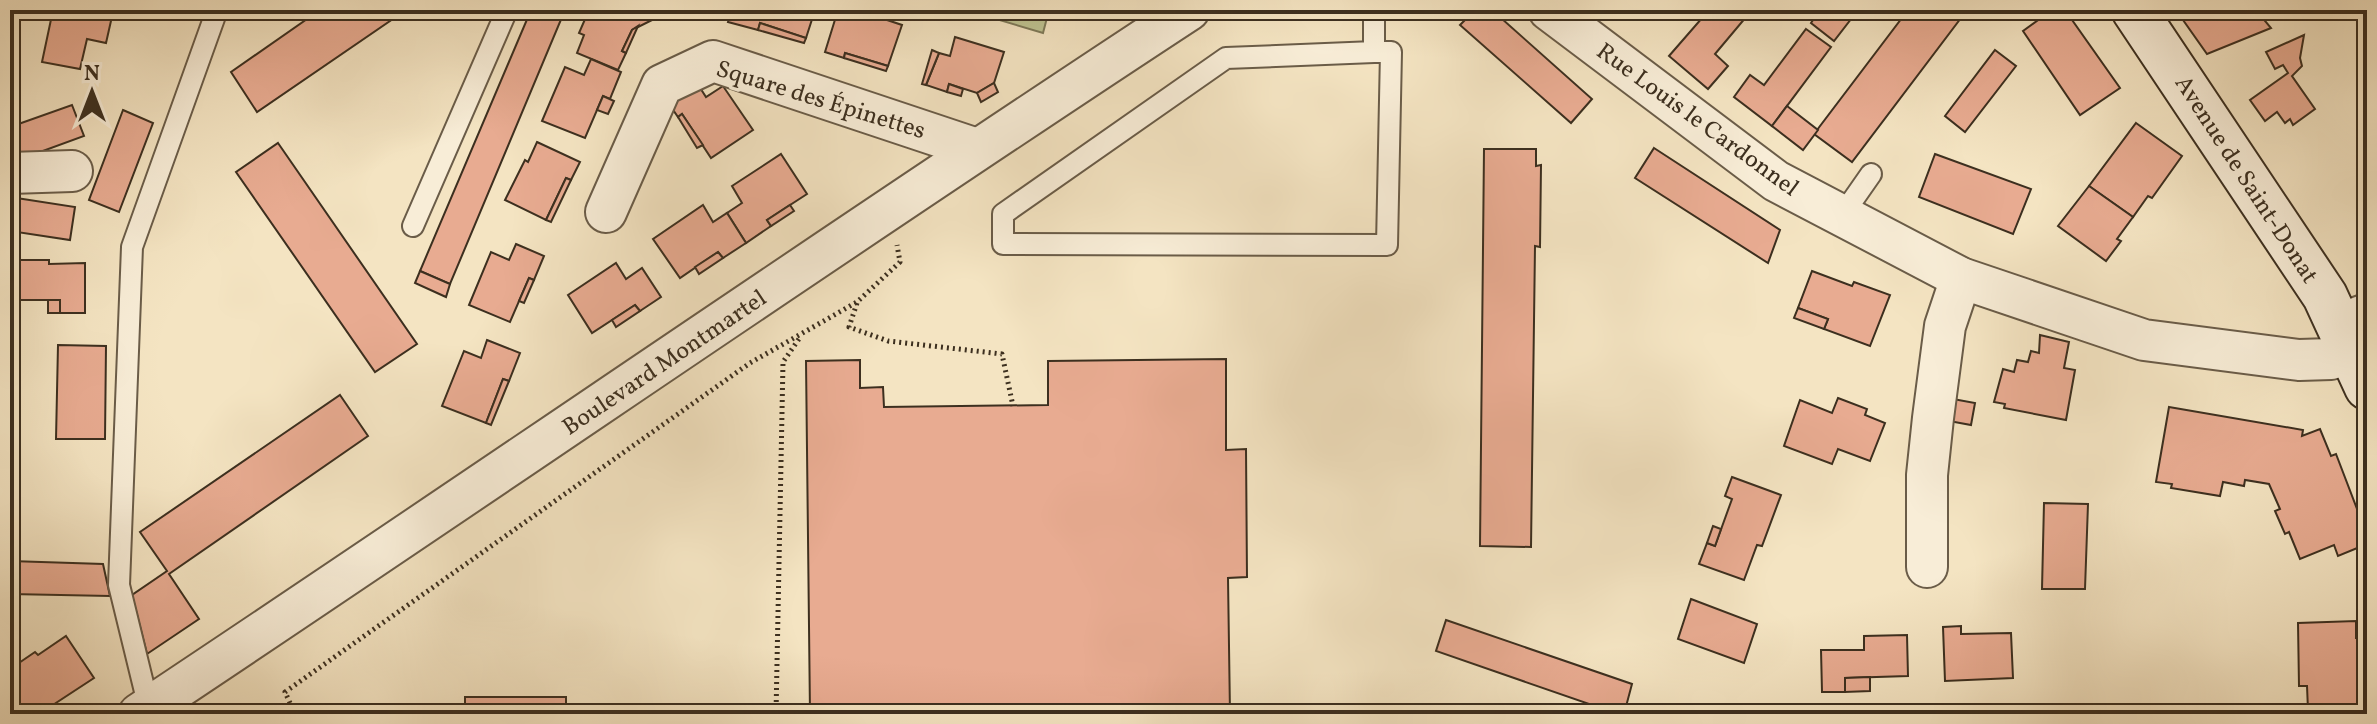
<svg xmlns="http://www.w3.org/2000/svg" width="2377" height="724" font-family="Vollkorn,serif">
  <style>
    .green { fill: #bec391; stroke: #7d7958; stroke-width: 2 }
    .building { fill: #e8ab91; stroke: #3c2f1f; stroke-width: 2 }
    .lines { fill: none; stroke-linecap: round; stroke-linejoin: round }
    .lane-casing { stroke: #6a5c48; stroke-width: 24 }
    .street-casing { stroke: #6a5c48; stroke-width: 44 }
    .secondary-casing { stroke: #3c2f1f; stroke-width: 48 }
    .path { stroke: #3c2f1f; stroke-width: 5; stroke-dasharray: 2 4; stroke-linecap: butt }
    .lane { stroke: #f8edd7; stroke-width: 20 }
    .street { stroke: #f8edd7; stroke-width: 40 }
    .secondary { stroke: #f8edd7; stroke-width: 44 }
    .labels { text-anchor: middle; stroke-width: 7; stroke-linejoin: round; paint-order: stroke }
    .street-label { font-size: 24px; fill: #3c2f1f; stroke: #f8edd7 }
  </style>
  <rect width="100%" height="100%" fill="#f4e4c2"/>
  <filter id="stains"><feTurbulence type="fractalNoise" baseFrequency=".0025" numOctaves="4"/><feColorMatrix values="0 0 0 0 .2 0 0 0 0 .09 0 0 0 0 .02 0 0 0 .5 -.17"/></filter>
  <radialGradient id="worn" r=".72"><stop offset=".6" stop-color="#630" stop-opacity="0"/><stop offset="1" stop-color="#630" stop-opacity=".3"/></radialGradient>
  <path class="green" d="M966 10H1049L1043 33Z"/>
  <g class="building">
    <path d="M53 10 113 12 106 43 87 39 80 69 42 62Z"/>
    <path d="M320 10H406L257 112 231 72Z"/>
    <path d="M531 10H565L450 284 420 271Z"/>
    <path d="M589 10H672L632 30 622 51 626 53 618 70 577 53 584 35 579 33Z"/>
    <path d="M711 10H732L729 19 710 13Z"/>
    <path d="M732 10H815L806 38 760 23 758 30 728 22Z"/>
    <path d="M838 10 855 15 857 10 902 25 888 66 845 53 844 58 825 52Z"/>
    <path d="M1475 10H1492L1592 99 1571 123 1460 25Z"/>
    <path d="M1709 10H1752L1715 54 1728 66 1708 89 1669 56Z"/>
    <path d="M1820 10H1858L1834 41 1811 23Z"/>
    <path d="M1908 10H1967L1852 162 1814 134Z"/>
    <path d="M2052 10H2065L2120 88 2080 115 2023 31Z"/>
    <path d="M2176 10H2256L2271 28 2207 54Z"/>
    <path d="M760 23 806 38 804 43 758 30Z"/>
    <path d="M638 26 626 53 622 51 632 30Z"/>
    <path d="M1806 29 1831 47 1772 126 1734 97 1750 75 1764 85Z"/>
    <path d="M2304 35 2300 58 2302 66 2292 76 2315 109 2293 125 2290 119 2285 123 2277 112 2265 121 2250 100 2288 73 2283 65 2275 69 2266 52Z"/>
    <path d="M955 37 1004 52 994 83 977 93 949 84 947 92 926 85 939 53 950 56Z"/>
    <path d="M932 50 939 53 926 85 922 84Z"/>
    <path d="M1995 50 2016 66 1965 132 1945 116Z"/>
    <path d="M845 53 888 66 886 71 844 58Z"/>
    <path d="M591 59 621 72 610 99 603 96 585 138 542 121 565 67 584 75Z"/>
    <path d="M697 83 706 97 723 86 753 130 711 158 682 114 678 117 667 101Z"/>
    <path d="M994 83 998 92 981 102 977 93Z"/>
    <path d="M949 84 963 89 961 96 947 92Z"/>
    <path d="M603 96 614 101 608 114 597 110Z"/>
    <path d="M72 105 84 136 10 163V127Z"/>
    <path d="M1787 106 1818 130 1803 150 1772 126Z"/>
    <path d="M123 110 153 123 119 212 89 200Z"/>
    <path d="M682 114 703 145 697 148 678 117Z"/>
    <path d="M2136 123 2182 156 2152 198 2148 196 2133 217 2089 186Z"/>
    <path d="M537 142 580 162 571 180 566 178 546 220 505 200 525 160 528 162Z"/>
    <path d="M278 143 417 344 375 372 236 172Z"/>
    <path d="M1654 148 1780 230 1768 263 1635 178Z"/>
    <path d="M1484 149H1536V166L1541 165 1540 247 1535 246 1531 547 1480 546Z"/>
    <path d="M781 154 807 194 767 220 771 226 746 243 727 213 742 203 732 186Z"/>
    <path d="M1935 154 2031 189 2013 234 1919 197Z"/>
    <path d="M566 178 571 180 551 222 546 220Z"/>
    <path d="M2089 186 2133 217 2117 239 2121 241 2106 261 2058 226Z"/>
    <path d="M10 197 75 207 70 240 10 231Z"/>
    <path d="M703 205 713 222 727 213 746 243 723 258 718 252 680 278 653 239Z"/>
    <path d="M790 205 794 211 771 226 767 220Z"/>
    <path d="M516 244 544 256 534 280 529 278 510 322 469 305 491 252 509 260Z"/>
    <path d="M718 252 723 258 699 274 695 267Z"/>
    <path d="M13 260H49V264L85 263V313H60V300H17V304H10V268H13Z"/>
    <path d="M616 263 626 279 642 268 661 297 640 311 635 305 592 333 568 295Z"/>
    <path d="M420 271 450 284 446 297 415 283Z"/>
    <path d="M1812 271 1852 286 1854 282 1890 295 1870 346 1824 329 1828 319 1798 308Z"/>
    <path d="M529 278 534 280 524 303 519 301Z"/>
    <rect x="48" y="300" width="12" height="13"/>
    <path d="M635 305 640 311 616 327 612 320Z"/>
    <path d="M1798 308 1828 319 1824 329 1794 318Z"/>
    <path d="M2040 335 2069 342 2064 368 2075 370 2066 420 2004 408 2005 404 1994 402 2003 369 2014 372 2017 360 2028 362 2031 351 2039 353Z"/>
    <path d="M487 340 520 353 509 381 503 379 486 423 442 406 464 351 481 358Z"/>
    <path d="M58 345 106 346 105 439H56Z"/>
    <path d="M1226 359V450L1246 449 1247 577 1228 578 1230 714H810L806 361 860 360V388L883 387 884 407 1048 405V361Z"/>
    <path d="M503 379 509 381 491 425 486 423Z"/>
    <path d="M340 395 368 436 169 574 199 619 147 654 132 595 167 571 140 532Z"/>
    <path d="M1838 398 1867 409 1865 415 1885 423 1870 461 1838 449 1832 464 1784 446 1800 400 1832 413Z"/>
    <path d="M1953 399 1975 403 1971 425 1949 421Z"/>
    <path d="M2169 407 2303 430 2302 436 2320 429 2331 456 2336 454 2367 535V544L2338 556 2334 545 2300 559 2289 532 2285 534 2275 511 2280 509 2269 484 2245 480 2244 486 2223 482 2220 496 2171 488 2172 484 2156 482Z"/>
    <path d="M1732 477 1781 495 1762 546 1757 545 1744 580 1699 564 1707 543 1715 546 1732 499 1725 496Z"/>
    <path d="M2044 503 2088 504 2085 589H2042Z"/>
    <path d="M1713 526 1721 529 1715 546 1707 543Z"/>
    <path d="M10 561 103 564 110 596 10 594Z"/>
    <path d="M1691 599 1757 624 1744 663 1678 639Z"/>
    <path d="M1446 620 1632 684 1624 714H1618L1436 651Z"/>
    <path d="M2356 621V638H2367V709L2308 710 2307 686H2299L2298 623Z"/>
    <path d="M1961 626V634L2011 633 2013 678 1945 681 1943 627Z"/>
    <path d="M1907 635 1908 676 1845 678V692H1822L1821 650H1864V636Z"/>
    <path d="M66 636 94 678 39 714H10V673L18 668 16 665 35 652 38 655Z"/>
    <path d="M1870 677V691L1845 692V678Z"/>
    <rect x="465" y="697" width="101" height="17"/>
  </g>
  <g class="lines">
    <g class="lane-casing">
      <g id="lane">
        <path d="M1374 10V52L1226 58 1003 214V244L1387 245 1391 52H1374"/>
        <path d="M1841 217 1871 174"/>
        <path d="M413 226 507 10"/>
        <path d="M149 708 119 585 132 247 217 10"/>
      </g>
    </g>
    <g class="street-casing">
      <g id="street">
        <path d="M1549 10 1776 181 1961 278 2144 340 2299 360 2331 359 2352 352"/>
        <path d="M10 173 72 171"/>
        <path d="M606 212 662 85 713 61 977 149"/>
        <path d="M2340 324 2367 314"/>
        <path d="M1927 567V475L1933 418 1945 326 1961 278"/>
        <path d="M139 714C490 481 836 241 1189 10"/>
      </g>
    </g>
    <g class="secondary-casing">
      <path id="secondary" d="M2134 10 2325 296 2367 387"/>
    </g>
    <g class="path">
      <path d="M857 303 849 327 888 341 1002 354 1013 406"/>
      <path d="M295 714 285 692 750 363 857 302 900 262 897 245"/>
      <path d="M776 714 783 362 801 336"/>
    </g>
    <use href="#lane" class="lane"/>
    <use href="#street" class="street"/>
    <use href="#secondary" class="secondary"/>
  </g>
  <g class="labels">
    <g class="street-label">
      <text transform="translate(821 99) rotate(17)" y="8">Square des Épinettes</text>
      <text transform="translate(1698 119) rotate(36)" y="8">Rue Louis le Cardonnel</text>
      <text transform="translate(2247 179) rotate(57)" y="8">Avenue de Saint-Donat</text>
      <text transform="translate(664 362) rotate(-34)" y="8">Boulevard Montmartel</text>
    </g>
  </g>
  <rect width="2377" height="724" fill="none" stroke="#f4e4c2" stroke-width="40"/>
  <rect x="12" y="12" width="2353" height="700" fill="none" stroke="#3c2f1f" stroke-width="4"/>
  <rect x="20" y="20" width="2337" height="684" fill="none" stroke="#3c2f1f" stroke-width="2"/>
  <g transform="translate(92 92)" stroke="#f8edd7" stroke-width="6" paint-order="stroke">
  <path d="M0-6L14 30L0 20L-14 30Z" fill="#3c2f1f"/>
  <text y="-12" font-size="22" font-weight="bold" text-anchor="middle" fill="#3c2f1f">N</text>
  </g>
  <rect width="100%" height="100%" filter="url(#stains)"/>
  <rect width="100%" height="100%" fill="url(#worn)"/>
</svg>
